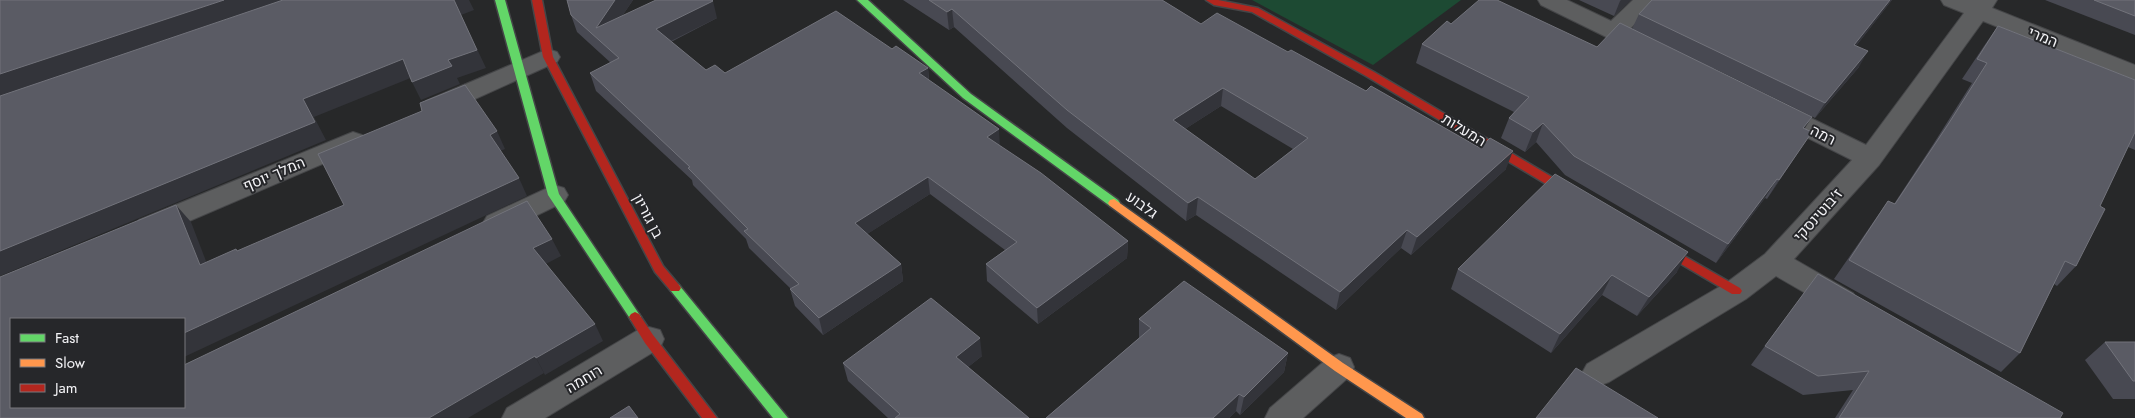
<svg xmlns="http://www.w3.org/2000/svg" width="2135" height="418" font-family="Jost,Heebo,sans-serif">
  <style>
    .green { fill: #1d4a33 }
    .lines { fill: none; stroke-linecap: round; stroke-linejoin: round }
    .street-casing { stroke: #454648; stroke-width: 2 }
    .fast-casing { stroke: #454648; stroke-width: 3 }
    .slow-casing { stroke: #454648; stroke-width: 3 }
    .jam-casing { stroke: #454648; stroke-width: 3 }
    .street { fill: #5d5e5f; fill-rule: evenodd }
    .fast { fill: #63d668; fill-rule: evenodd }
    .slow { fill: #ff974d; fill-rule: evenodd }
    .jam { fill: #b3261e; fill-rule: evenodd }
    .wall { fill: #484952; fill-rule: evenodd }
    .shaded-wall { fill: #33343a }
    .building { fill: #5a5b64; stroke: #72737b; fill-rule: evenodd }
    .labels { text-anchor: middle; stroke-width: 4; stroke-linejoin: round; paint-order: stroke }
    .street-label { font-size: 15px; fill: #f3f3f6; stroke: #26272a }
  </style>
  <rect width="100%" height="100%" fill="#272829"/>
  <path class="green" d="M1252 0H1461L1373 65Z"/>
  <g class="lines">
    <g class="street-casing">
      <g id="street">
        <path d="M1538 0H1567L1611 21 1633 0H1657L1629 30 1655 43 1659 48 1655 53 1647 56 1639 53 1541 5Z"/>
        <path d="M1941 0H1997L1992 8 2135 65V82L1983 21 1879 165 1794 259 1853 293 1858 301 1853 309 1843 313 1833 309 1776 276 1746 299 1609 382 1598 386 1587 382 1582 373 1587 364 1726 283 1765 254 1852 160 1764 116 1760 110 1764 104 1773 101 1782 104 1866 145 1964 13 1944 5Z"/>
        <path d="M548 49 557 52 560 57 557 62 444 113 435 115 426 113 422 107 426 101Z"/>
        <path d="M353 132 362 135 366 141 362 147 159 234 149 237 139 234 135 227 139 220Z"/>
        <path d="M554 185 564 188 568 195 564 202 507 230 497 233 487 230 483 223 487 216Z"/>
        <path d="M649 327 660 330 664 339 660 348 545 418H502L507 408 638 330Z"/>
        <path d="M1339 354 1350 358 1354 367 1350 376 1303 418H1265L1270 408 1328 358Z"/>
      </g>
    </g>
    <g class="fast-casing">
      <g id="fast">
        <path d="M495 0H505L559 194 641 317 639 320 635 322 631 320 548 195Z"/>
        <path d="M857 0H868L971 94 1118 200 1120 203 1118 206H1110L963 98Z"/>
        <path d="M675 283 679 285 788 418H773L671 291 669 288 671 285Z"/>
      </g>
    </g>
    <g class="slow-casing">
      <path id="slow" d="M1114 199 1343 363 1422 414 1424 418H1406L1335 371 1110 206 1108 203 1110 200Z"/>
    </g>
    <g class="jam-casing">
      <g id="jam">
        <path d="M532 0H542L553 57 663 266 679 285 681 288 679 291H671L655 272 543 57Z"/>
        <path d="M1206 0H1218L1258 8 1374 72 1584 196 1586 199 1580 203 1576 202 1366 76 1252 12 1214 5Z"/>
        <path d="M1651 237 1740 288 1742 291 1740 294H1732L1647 244 1645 241 1647 238Z"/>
        <path d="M635 312 639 314 653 335 717 418H702L645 343 629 317 631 314Z"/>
      </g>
    </g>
    <use href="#street" class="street"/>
    <use href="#fast" class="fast"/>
    <use href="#slow" class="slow"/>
    <use href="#jam" class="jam"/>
  </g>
  <g class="wall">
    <path d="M567 0H633L622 16 717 18 671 42 706 70 725 73 892 49 928 68 929 80 999 145 1128 241 1127 258 1038 324 987 281 986 264 1005 250 930 194 867 234 901 264 903 281 823 335 795 306 790 289H791L749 248 746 239 693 185 692 180 596 91 590 73 611 63 577 32 571 15Z"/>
    <path d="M903 0H1162L1201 24 1506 169 1411 255 1401 248 1336 310 1196 215 1186 221 1067 128 954 27 949 30ZM1221 106 1293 149 1255 179 1185 129Z"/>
    <path d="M1579 0H1631L1614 16Z"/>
    <path d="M1892 0 1856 46 1859 67 1815 118 1713 68 1805 129 1799 151 1767 199 1765 198 1716 263 1565 175 1536 142 1525 152 1501 138 1509 118 1514 112 1416 63 1422 44 1451 24 1597 47 1632 29 1639 14Z"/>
    <path d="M2045 0H2135V35Z"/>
    <path d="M1998 26 2135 80V150L2128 147 2100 206 2076 266 2057 286 2054 284 2020 353 2001 372 1834 279 1874 221 1888 201 1894 204 1934 143 1972 83 1962 79 1984 46Z"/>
    <path d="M1458 269 1677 272 1637 316 1602 295 1551 353 1451 289Z"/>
    <path d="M1818 274 2060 418H1835L1853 390 1803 395 1751 365Z"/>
    <path d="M1139 319 1288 353 1284 372 1240 415 1236 411 1229 418H1046L1139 338Z"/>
    <path d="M2105 342H2135V399H2113L2085 360Z"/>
    <path d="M982 356 968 367 1029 418H888L848 381 843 363Z"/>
  </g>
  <g class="shaded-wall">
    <path d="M224 0H287L0 97V74Z"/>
    <path d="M454 0H469L474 10 461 15 486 68 457 78 460 84 421 100 412 82 448 60Z"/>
    <path d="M615 0H633L603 44 596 28Z"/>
    <path d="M1621 0H1631L1614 16 1620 1Z"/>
    <path d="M1890 0H1892L1845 60 1854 45Z"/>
    <path d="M713 1 717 18 661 46 656 29Z"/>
    <path d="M952 9 954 27 949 30 947 12Z"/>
    <path d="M1868 51 1859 67 1815 118 1825 103Z"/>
    <path d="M403 59 413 77 314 117 326 140 0 276V251L303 99Z"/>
    <path d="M928 68 929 85 919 73Z"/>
    <path d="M1223 88 1221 106 1171 138 1173 120Z"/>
    <path d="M1812 117 1800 136 1803 128Z"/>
    <path d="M1543 123 1536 142 1525 152 1533 132Z"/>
    <path d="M999 129 1000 147 987 137Z"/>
    <path d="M497 131 505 149 498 152 490 135Z"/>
    <path d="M1812 132 1799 151 1767 199 1779 180Z"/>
    <path d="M1513 151 1506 169 1411 255 1417 237Z"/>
    <path d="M928 177 930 194 858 240 855 223Z"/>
    <path d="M519 178 527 196 184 357V333Z"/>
    <path d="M1777 179 1765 198 1716 263 1728 244Z"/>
    <path d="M1198 197 1196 215 1186 221 1188 203Z"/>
    <path d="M176 205 191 222 214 282 200 265Z"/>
    <path d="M1407 230 1401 248 1336 310 1340 292Z"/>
    <path d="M552 239 561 256 542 266 533 248Z"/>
    <path d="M1128 241 1127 258 1038 324 1037 308Z"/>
    <path d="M1688 252 1677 272 1637 316 1649 297Z"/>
    <path d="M901 264 903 281 823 335 819 318Z"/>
    <path d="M1612 275 1602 295 1551 353 1560 334Z"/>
    <path d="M595 324 603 341 545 375 536 358Z"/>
    <path d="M980 338 982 356 958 375 956 357Z"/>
    <path d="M1288 353 1284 372 1240 415 1244 397Z"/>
    <path d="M535 356 544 373 468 418H429Z"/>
    <path d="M1239 394 1236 411 1229 418H1213Z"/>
  </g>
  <g class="building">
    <path d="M0 0H224L0 74Z"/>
    <path d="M283 0H454L477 50 448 60 452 66 412 82 403 59 303 99 315 122 0 251V96Z"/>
    <path d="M567 0H615L596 28 656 0H712L713 1 656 29 706 70 715 65 725 73 836 11 892 49 896 46 928 68 919 73 999 129 987 137 1041 173 1128 241 1037 308 986 264 1017 242 928 177 855 223 901 264 819 318 790 289 799 284 744 231 748 229 688 168 690 167 590 73 619 58 571 15Z"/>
    <path d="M929 0H1162L1201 24 1217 13 1288 52 1291 50 1366 91 1371 86 1480 148 1490 138 1513 151 1417 237 1407 230 1340 292 1198 197 1188 203 1067 110 952 9 947 12ZM1223 88 1308 138 1255 179 1173 120Z"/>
    <path d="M1479 0H1497L1597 47 1620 23 1812 117 1803 128 1812 132 1779 180 1777 179 1728 244 1574 156 1543 123 1533 132 1509 118 1529 97 1422 44 1447 21 1451 24Z"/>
    <path d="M1652 0H1890L1854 45 1868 51 1825 103 1639 14Z"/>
    <path d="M2094 0H2135V16Z"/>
    <path d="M1998 26 2135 80V132L2100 206 2105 209 2076 266 2065 261 2020 353 1849 260 1888 201 1895 204 1949 123 1987 63 1977 59Z"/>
    <path d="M465 85 497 131 490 135 519 178 184 333V319H11V407H184V365L527 201 552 239 533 248 595 324 536 358 535 356 429 418H0V277L176 205 200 265 236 249 237 251 344 205 318 154 422 111 420 103Z"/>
    <path d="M1555 174 1688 252 1649 297 1612 275 1560 334 1458 269Z"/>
    <path d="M1818 274 2063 413 2060 418H1839L1869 371 1818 376 1765 346Z"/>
    <path d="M1184 281 1288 353 1244 397 1239 394 1213 418H1046L1151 328 1139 319Z"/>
    <path d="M931 298 980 338 956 357 1029 418H895L900 414 843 363Z"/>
    <path d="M2105 342H2135V381H2133Z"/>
    <path d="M1576 368 1658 418H1536Z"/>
    <path d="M629 406 638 418H610Z"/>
  </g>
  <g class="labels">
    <g class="street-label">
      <text transform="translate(2043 37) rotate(22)" y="5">המרי</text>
      <text transform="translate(1464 130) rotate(31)" y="5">המעלות</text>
      <text transform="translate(1823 135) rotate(26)" y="5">רמה</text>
      <text transform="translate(274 174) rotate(-23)" y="5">המלך יוסף</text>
      <text transform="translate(1142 205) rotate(36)" y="5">גלבוע</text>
      <text transform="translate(1818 215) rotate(-48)" y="5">ז'בוטינסקי</text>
      <text transform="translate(648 216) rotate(62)" y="5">בן גוריון</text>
      <text transform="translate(584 379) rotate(-31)" y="5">רוחמה</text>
    </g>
  </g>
  <rect x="10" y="318" width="175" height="90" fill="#26272a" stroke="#78797c"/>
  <rect x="20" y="334" width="25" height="8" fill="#63d668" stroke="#78797c"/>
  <text x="55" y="343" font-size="15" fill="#f3f3f6">Fast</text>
  <rect x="20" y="359" width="25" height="8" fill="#ff974d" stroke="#78797c"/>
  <text x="55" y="368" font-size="15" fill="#f3f3f6">Slow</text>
  <rect x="20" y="384" width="25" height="8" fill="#b3261e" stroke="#78797c"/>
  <text x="55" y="393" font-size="15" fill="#f3f3f6">Jam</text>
</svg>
